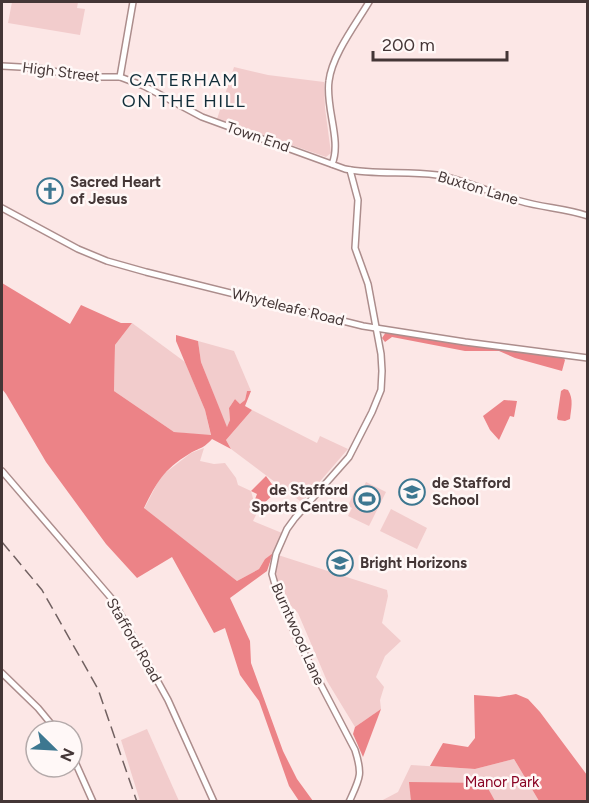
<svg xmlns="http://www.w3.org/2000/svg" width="589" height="803" font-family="Figtree,sans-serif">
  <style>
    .green { fill: #f2cccc }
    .forest { fill: #ec8387 }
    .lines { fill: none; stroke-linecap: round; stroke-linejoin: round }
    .secondary-casing { stroke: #ac8d8c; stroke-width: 8 }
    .secondary { stroke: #fff; stroke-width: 5 }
    .rail { stroke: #716161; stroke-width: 1.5; stroke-dasharray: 12 6; stroke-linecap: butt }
    .labels { text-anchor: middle; stroke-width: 5; stroke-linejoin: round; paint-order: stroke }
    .street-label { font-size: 15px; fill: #443636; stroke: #fff8f7 }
    .poi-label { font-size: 15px; font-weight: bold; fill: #443636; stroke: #fff8f7; text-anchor: start }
    .park-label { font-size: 15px; fill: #8a0424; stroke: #fff8f7 }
    .quarter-label { font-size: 18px; letter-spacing: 1.5px; fill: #112d39; stroke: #fff8f7 }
  </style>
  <rect width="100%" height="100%" fill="#fce7e6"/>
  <g class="green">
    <path d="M12 2H78L77 8 85 9 80 35 8 23Z"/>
    <path d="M234 67 268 75 324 82 325 108 331 153 326 157 217 119Z"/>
    <path d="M132 323 185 362 205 410 211 436 174 432 114 391 115 345Z"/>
    <path d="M198 341 234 351 251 391H247L245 400 240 404 235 399 229 408 230 420 227 428 201 362Z"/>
    <path d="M252 410 317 443 320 436 348 449 303 501H300L231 449 226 440Z"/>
    <path d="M204 448 200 461 214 464 225 463 236 478 238 485 251 491 254 502 260 507 253 521 282 533 273 553 265 559 259 569 237 581 144 509 161 476 191 453Z"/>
    <path d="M366 482 386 492 369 526 348 516 352 508 348 506 355 490 361 493Z"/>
    <path d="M391 509 427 528 417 549 380 531Z"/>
    <path d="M278 555 387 590 388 596 382 623 401 641 385 656 376 677 384 687 380 700 381 709 355 727 327 681 298 613 286 601 284 602C278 587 273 571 278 555Z"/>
    <path d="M147 729 179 801H140L121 740Z"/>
    <path d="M514 759 539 801 379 802 398 792 411 765 475 769Z"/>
  </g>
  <g class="forest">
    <path d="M2 283 70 324 81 305 121 323H132L115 345 114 391 174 432 211 435 205 410 176 341V335L198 341 201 362 227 427 230 420 229 408 235 399 240 404 245 400 247 391H251L245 406 252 410 226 440 231 449 212 439C202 450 200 447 189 454 163 470 157 482 144 508L237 581 259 569 265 559 273 553 267 571 230 598 250 641 251 663 283 751 297 779 313 801H299L289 786 259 701 240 675 225 628 214 633 172 557 137 578 106 544 46 462 6 394 2 389Z"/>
    <path d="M386 332 562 356 565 360 562 371 515 358 499 351H465L392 337 385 342 382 338Z"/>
    <path d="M564 389 568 390C574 399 571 409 570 419L565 421 558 420 557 418 561 391Z"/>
    <path d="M504 400 517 401 514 417 510 416 499 440 490 430 483 416Z"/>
    <path d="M266 476 277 491 260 507 254 502 257 494 251 491Z"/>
    <path d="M516 694 528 699 540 712 587 775V801H539L514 759 475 769 430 766 443 743 468 747 475 738 474 695 499 697Z"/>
    <path d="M381 709 363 757 353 734 355 727Z"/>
    <path d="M409 782 485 783 495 801H411Z"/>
  </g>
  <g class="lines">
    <g class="secondary-casing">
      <g id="secondary">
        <path d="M2 66 38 68 81 77H120L144 86 202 117 345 169C374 175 406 171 437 175 462 179 494 194 520 201 543 208 565 208 588 216"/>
        <path d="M120 77 133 2"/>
        <path d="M332 164C342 141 325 107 329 81 332 55 356 24 369 2"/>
        <path d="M2 208 78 249 107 261 146 272 363 326 465 342 588 358"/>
        <path d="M2 471 112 599 168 700 214 802"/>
        <path d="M2 673 38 708 57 731"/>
        <path d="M72 755 93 802"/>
        <path d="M349 802C360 778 363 775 355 750L299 643 276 588 272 574 276 554 287 529 295 518 349 457 372 412 381 390 382 371 381 354 368 284 355 248 358 200 350 170"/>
      </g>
    </g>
    <use href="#secondary" class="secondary"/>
    <path class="rail" d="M2 542 42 590 98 689 137 802"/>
  </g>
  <defs>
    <g id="church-ring" transform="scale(1.35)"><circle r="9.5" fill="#fff8f7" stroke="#3d7790" stroke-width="1.5"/><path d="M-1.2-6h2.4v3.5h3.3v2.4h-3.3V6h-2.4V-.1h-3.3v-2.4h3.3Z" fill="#3d7790"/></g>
    <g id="school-ring" transform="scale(1.35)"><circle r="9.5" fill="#fff8f7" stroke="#3d7790" stroke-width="1.5"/><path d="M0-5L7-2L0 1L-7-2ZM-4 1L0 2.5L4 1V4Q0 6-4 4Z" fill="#3d7790"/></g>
    <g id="stadium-ring" transform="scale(1.35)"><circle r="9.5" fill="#fff8f7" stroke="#3d7790" stroke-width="1.5"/><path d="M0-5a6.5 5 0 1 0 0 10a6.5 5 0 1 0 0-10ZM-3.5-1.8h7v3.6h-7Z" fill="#3d7790"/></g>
  </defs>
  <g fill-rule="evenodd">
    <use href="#church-ring" x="50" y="191"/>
    <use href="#school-ring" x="412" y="492"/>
    <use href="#stadium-ring" x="367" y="499"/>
    <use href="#school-ring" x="340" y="563"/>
  </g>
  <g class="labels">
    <g class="street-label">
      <text transform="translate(61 72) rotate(7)" y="5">High Street</text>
      <text transform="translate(258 137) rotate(19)" y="5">Town End</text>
      <text transform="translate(478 188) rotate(17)" y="5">Buxton Lane</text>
      <text transform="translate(288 307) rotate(14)" y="5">Whyteleafe Road</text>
      <text transform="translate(298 634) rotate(66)" y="5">Burntwood Lane</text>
      <text transform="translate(134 640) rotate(60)" y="5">Stafford Road</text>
    </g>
    <g class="poi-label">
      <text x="70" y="187">Sacred Heart<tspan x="70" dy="17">of Jesus</tspan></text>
      <text x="432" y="488">de Stafford<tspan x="432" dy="17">School</tspan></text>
      <text x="348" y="495" text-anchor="end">de Stafford<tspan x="348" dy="17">Sports Centre</tspan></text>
      <text x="360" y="568">Bright Horizons</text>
    </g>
    <g class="park-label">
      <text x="502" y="787">Manor Park</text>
    </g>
    <g class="quarter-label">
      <text x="184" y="86">CATERHAM<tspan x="184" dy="21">ON THE HILL</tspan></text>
    </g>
  </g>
  <rect width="589" height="803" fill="none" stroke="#443636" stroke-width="6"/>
  <g transform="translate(54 749) rotate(114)"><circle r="28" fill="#fff8f7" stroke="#b4aaaa" stroke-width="1.5"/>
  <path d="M0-4.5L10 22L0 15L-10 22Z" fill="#3d7790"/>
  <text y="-9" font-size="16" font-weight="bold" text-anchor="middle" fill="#443636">N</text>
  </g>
  <path d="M373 51v9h134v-9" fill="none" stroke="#443636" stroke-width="3"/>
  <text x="382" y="51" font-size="18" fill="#443636" stroke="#fff8f7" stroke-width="4.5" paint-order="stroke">200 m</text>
</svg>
